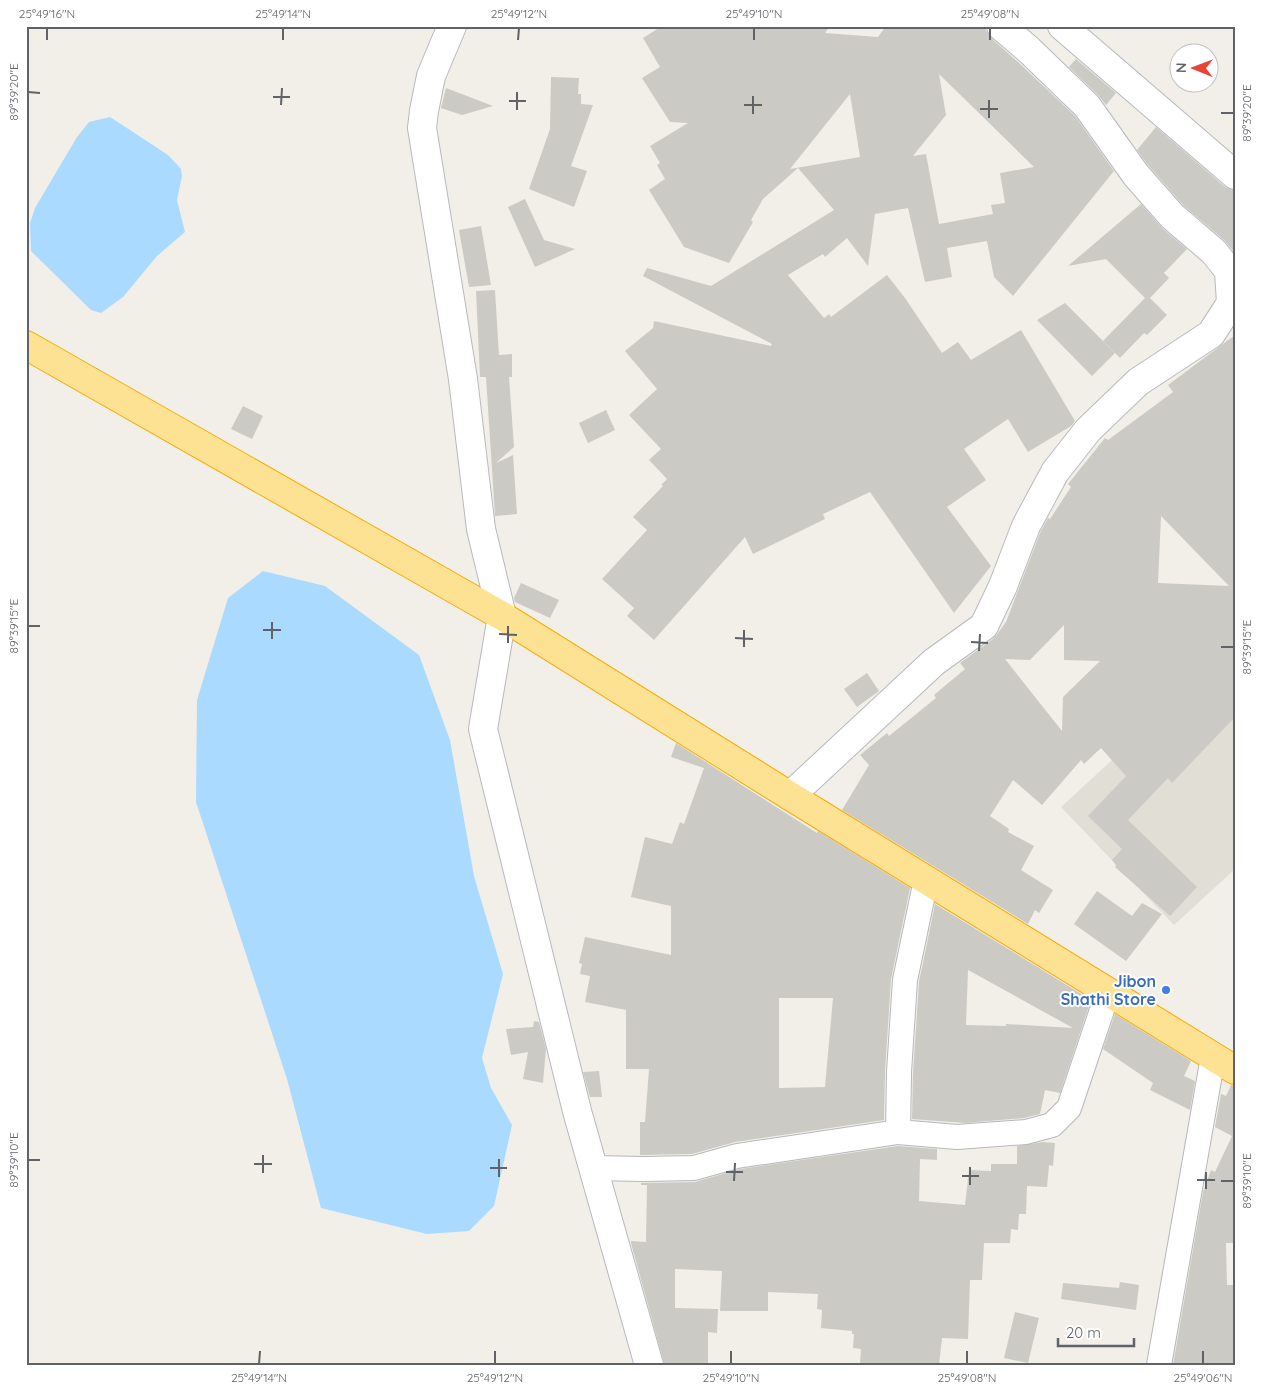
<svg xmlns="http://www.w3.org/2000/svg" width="1261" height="1391" font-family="Quicksand,sans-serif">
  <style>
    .education { fill: #e1ded6 }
    .water { fill: #aadaff }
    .building { fill: #cccac5; fill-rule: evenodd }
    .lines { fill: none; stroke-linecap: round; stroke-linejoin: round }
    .street-casing { stroke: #b5b8bc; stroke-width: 26 }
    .secondary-casing { stroke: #b6babf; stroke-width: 30 }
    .highway-casing { stroke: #f9ab00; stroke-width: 30 }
    .street { stroke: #fff; stroke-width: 24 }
    .secondary { stroke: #fff; stroke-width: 28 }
    .highway { stroke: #fde293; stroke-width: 28 }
    .ticks { fill: none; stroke: #5f6368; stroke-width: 2 }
    .shop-dot { fill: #3f7fe0; stroke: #fff; stroke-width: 2 }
    .labels { text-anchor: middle; stroke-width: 4; stroke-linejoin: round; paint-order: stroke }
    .shop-label { font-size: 16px; font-weight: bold; fill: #366cbe; stroke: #fff; text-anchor: end }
    .neatline { fill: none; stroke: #5f6368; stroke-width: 2 }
    .ticks-label { font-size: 12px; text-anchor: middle; fill: #5f6368 }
  </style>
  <rect width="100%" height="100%" fill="#f1efe8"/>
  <path class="education" d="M1235 647V869L1174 925 1061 807Z"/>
  <g class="water">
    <path d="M110 117 168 155 181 169 182 176 177 200 185 232 157 256 123 297 101 313 91 310 31 251 30 223 35 208 77 137 89 122Z"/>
    <path d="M263 571 325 586 419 655 450 740 474 876 503 974 482 1058 491 1088 512 1125 494 1206 469 1231 427 1234 321 1208 287 1079 196 802 197 700 228 598Z"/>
  </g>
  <g class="building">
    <path d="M662 26H830L825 33 878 37 886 26H983L991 38 1018 62 1075 116 1114 171 1013 296 994 277 987 241 947 248 952 277 925 282 908 208 875 214 868 266 847 238 825 257 823 254 788 275 824 318 829 314 831 317 887 275 905 298 942 353 958 342 971 360 1021 330 1075 421 1071 426 1028 452 1008 419 964 449 986 480 947 507 991 566 954 613 870 492 823 514 825 519 753 554 745 537 654 640 627 616 634 608 602 579 647 530 633 517 663 486 661 485 667 479 649 460 661 449 629 415 657 389 625 351 653 328 654 321 771 346 772 344 643 276 647 268 711 286 834 210 798 168 763 199 751 220 753 222 729 263 684 247 649 190 665 179 657 165 660 163 650 146 688 123 670 122 642 78 660 67 643 38ZM939 74 1034 167 1000 173 1005 203 991 205 993 214 939 224 926 154 913 156 946 115ZM850 94 860 157 790 169Z"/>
    <path d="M1076 59 1116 93 1106 105 1098 95 1069 67Z"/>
    <path d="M551 77 579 78 578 94H581V104L593 105 571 166 587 171 574 207 529 189 550 129Z"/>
    <path d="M446 88 493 106 462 115 441 108Z"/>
    <path d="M1156 127 1225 187 1235 191V253L1224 240 1183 205 1148 165 1137 150Z"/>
    <path d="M525 199 544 240 575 249 535 267 508 207Z"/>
    <path d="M1141 204 1162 228 1187 249 1164 273 1169 278 1150 298 1167 315 1147 335 1144 333 1120 358 1103 341 1145 298 1106 259 1068 266Z"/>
    <path d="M481 226 491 285 469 287 459 230Z"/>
    <path d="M495 290 499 355 512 354V377H509L514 447 496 463 513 455 517 514 495 516 486 377H480L476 291Z"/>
    <path d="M1065 303 1115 353 1092 376 1037 320Z"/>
    <path d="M1235 335V717L1172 783 1168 778 1128 820 1197 887 1170 916 1115 867 1116 865 1112 860 1122 849 1088 816 1126 776 1101 748 1084 764 1081 760 1042 805 1013 780 990 816 1009 829 1008 832 1034 846 1021 870 1053 890 1039 913 1035 910 1028 924 842 810 869 765 860 755 887 733 889 736 936 698 934 695 965 669 960 663 993 639 998 633 1006 622 1040 533 1048 518 1050 519 1071 487 1068 484 1105 438 1108 440 1173 392 1168 385ZM1161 516 1229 586 1158 583ZM1064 625V660L1100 661 1063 697 1062 731 1005 659 1030 660Z"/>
    <path d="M243 406 263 416 252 439 231 429Z"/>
    <path d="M606 410 615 430 588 443 579 423Z"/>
    <path d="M521 583 559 600 550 618 515 602 514 598Z"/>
    <path d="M867 673 879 691 857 707 844 689Z"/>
    <path d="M676 743 817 833 818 831 910 888 891 979 885 1071 884 1120 735 1142 692 1154 640 1155V1122H645L649 1069H626V1010L585 1002 590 976 580 974 582 964 579 963 585 937 671 955V906L631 897 645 837 672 844 680 822 684 824 704 768 671 757ZM779 998H833L825 1087 779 1088Z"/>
    <path d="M1097 891 1132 916 1142 903 1162 914 1126 961 1074 924Z"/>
    <path d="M935 904 1091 1000 1060 1093 1045 1090 1040 1114 1024 1118 965 1123 912 1119 913 1073 919 982ZM968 970 1073 1028 1006 1024V1026L966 1025Z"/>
    <path d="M1115 1014 1191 1061 1184 1076 1195 1081 1190 1110 1150 1090 1153 1083 1103 1049Z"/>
    <path d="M534 1021 539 1022 546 1049 543 1083 523 1079 528 1052 511 1055 506 1029 533 1027Z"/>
    <path d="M599 1071 602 1097H590L583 1072Z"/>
    <path d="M1231 1085 1235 1086V1243H1226L1227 1285H1235V1365H1173L1203 1192 1211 1170 1215 1172 1232 1136 1215 1127 1221 1094 1226 1096Z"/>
    <path d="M1043 1142 1055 1143 1053 1166 1049 1165 1047 1187 1027 1186 1026 1214H1019L1018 1230 1011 1229 1010 1243H984L982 1280H970L968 1339 942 1338 939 1365 860 1364 861 1349 853 1348 854 1334H852V1331L821 1328 822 1310 817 1309 818 1294 768 1292V1311H720L722 1271 675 1269V1308L718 1309 717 1333 708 1332V1365L664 1363 631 1243V1241L646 1242 647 1185H641V1183L695 1182 740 1169 898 1146 937 1149V1160L920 1159 919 1201 965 1205 969 1170 991 1171V1164H1017V1146Z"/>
    <path d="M1120 1282 1139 1285 1136 1310 1061 1299 1063 1283 1119 1288Z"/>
    <path d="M1015 1312 1039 1318 1028 1363 1004 1358Z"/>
  </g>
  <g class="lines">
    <g class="street-casing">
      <g id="street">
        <path d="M926 880 905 980 899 1072 898 1132 957 1137 1026 1132 1052 1125 1069 1108 1108 992"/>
        <path d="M593 1168 644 1169 694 1168 737 1156 898 1132"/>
        <path d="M1159 1365 1213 1057"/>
      </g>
    </g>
    <g class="secondary-casing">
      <g id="secondary">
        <path d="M452 26 431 76 424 111 422 128 463 379 481 529 502 616 483 729 577 1111 649 1365"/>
        <path d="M1062 26 1235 175"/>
        <path d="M790 796 934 662 984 626 1003 586 1026 526 1055 472 1088 430 1138 382 1211 334 1231 303 1229 271 1214 252 1172 216 1136 175 1087 106 1029 50 1001 26"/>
      </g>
    </g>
    <g class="highway-casing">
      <path id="highway" d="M26 345 502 616 790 796 1235 1070"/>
    </g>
    <use href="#street" class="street"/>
    <use href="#secondary" class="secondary"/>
    <use href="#highway" class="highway"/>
  </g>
  <path class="ticks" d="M47 40V28M283 40V28M518 40 519 28M754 40V28M990 40V28M28 92 40 93M273 97H290M509 101H526M281 105 282 88M744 105H762M980 109H998M517 110V92M1221 113H1234M753 114V96M989 118V100M28 626H40M263 630H281M499 634 517 635M735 638 753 639M272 639V622M971 642 988 643M508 643V626M744 647V630M1221 647H1234M979 651 980 634M28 1160H40M254 1164H272M490 1168H507M726 1172H743M263 1173V1155M962 1176H979M499 1177V1159M1197 1180H1215M734 1181 735 1163M1221 1181H1234M970 1185V1167M1206 1189V1172M259 1364 260 1351M495 1364V1351M731 1364V1351M967 1364V1351M1203 1364V1351"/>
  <circle class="shop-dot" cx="1166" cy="990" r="5"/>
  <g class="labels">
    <g class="shop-label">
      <text x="1156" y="987">Jibon<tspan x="1156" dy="18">Shathi Store</tspan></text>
    </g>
  </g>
  <rect width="1261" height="1391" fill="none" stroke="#ffffff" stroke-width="55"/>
  <g transform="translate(1194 68) rotate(271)"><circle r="24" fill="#ffffff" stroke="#bfc1c3"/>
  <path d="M0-4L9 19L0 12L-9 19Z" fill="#ea4335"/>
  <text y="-8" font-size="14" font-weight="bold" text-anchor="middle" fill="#5f6368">N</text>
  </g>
  <path d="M1058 1338v8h76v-8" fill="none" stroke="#5f6368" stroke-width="2.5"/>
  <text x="1066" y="1338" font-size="15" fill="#5f6368" stroke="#ffffff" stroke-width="4" paint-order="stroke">20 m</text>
  <rect x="28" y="28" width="1206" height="1336" class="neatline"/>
  <g class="ticks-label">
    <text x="47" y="18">25°49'16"N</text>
    <text x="283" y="18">25°49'14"N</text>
    <text x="519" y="18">25°49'12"N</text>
    <text x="754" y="18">25°49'10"N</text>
    <text x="990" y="18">25°49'08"N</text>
    <text transform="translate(14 92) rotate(-90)" y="4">89°39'20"E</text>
    <text transform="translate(1247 113) rotate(-90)" y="4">89°39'20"E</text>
    <text transform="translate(14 626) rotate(-90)" y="4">89°39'15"E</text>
    <text transform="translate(1247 647) rotate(-90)" y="4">89°39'15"E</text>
    <text transform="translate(14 1160) rotate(-90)" y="4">89°39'10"E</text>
    <text transform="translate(1247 1181) rotate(-90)" y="4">89°39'10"E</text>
    <text x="259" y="1382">25°49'14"N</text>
    <text x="495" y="1382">25°49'12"N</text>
    <text x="731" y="1382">25°49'10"N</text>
    <text x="967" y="1382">25°49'08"N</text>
    <text x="1203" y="1382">25°49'06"N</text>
  </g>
</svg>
